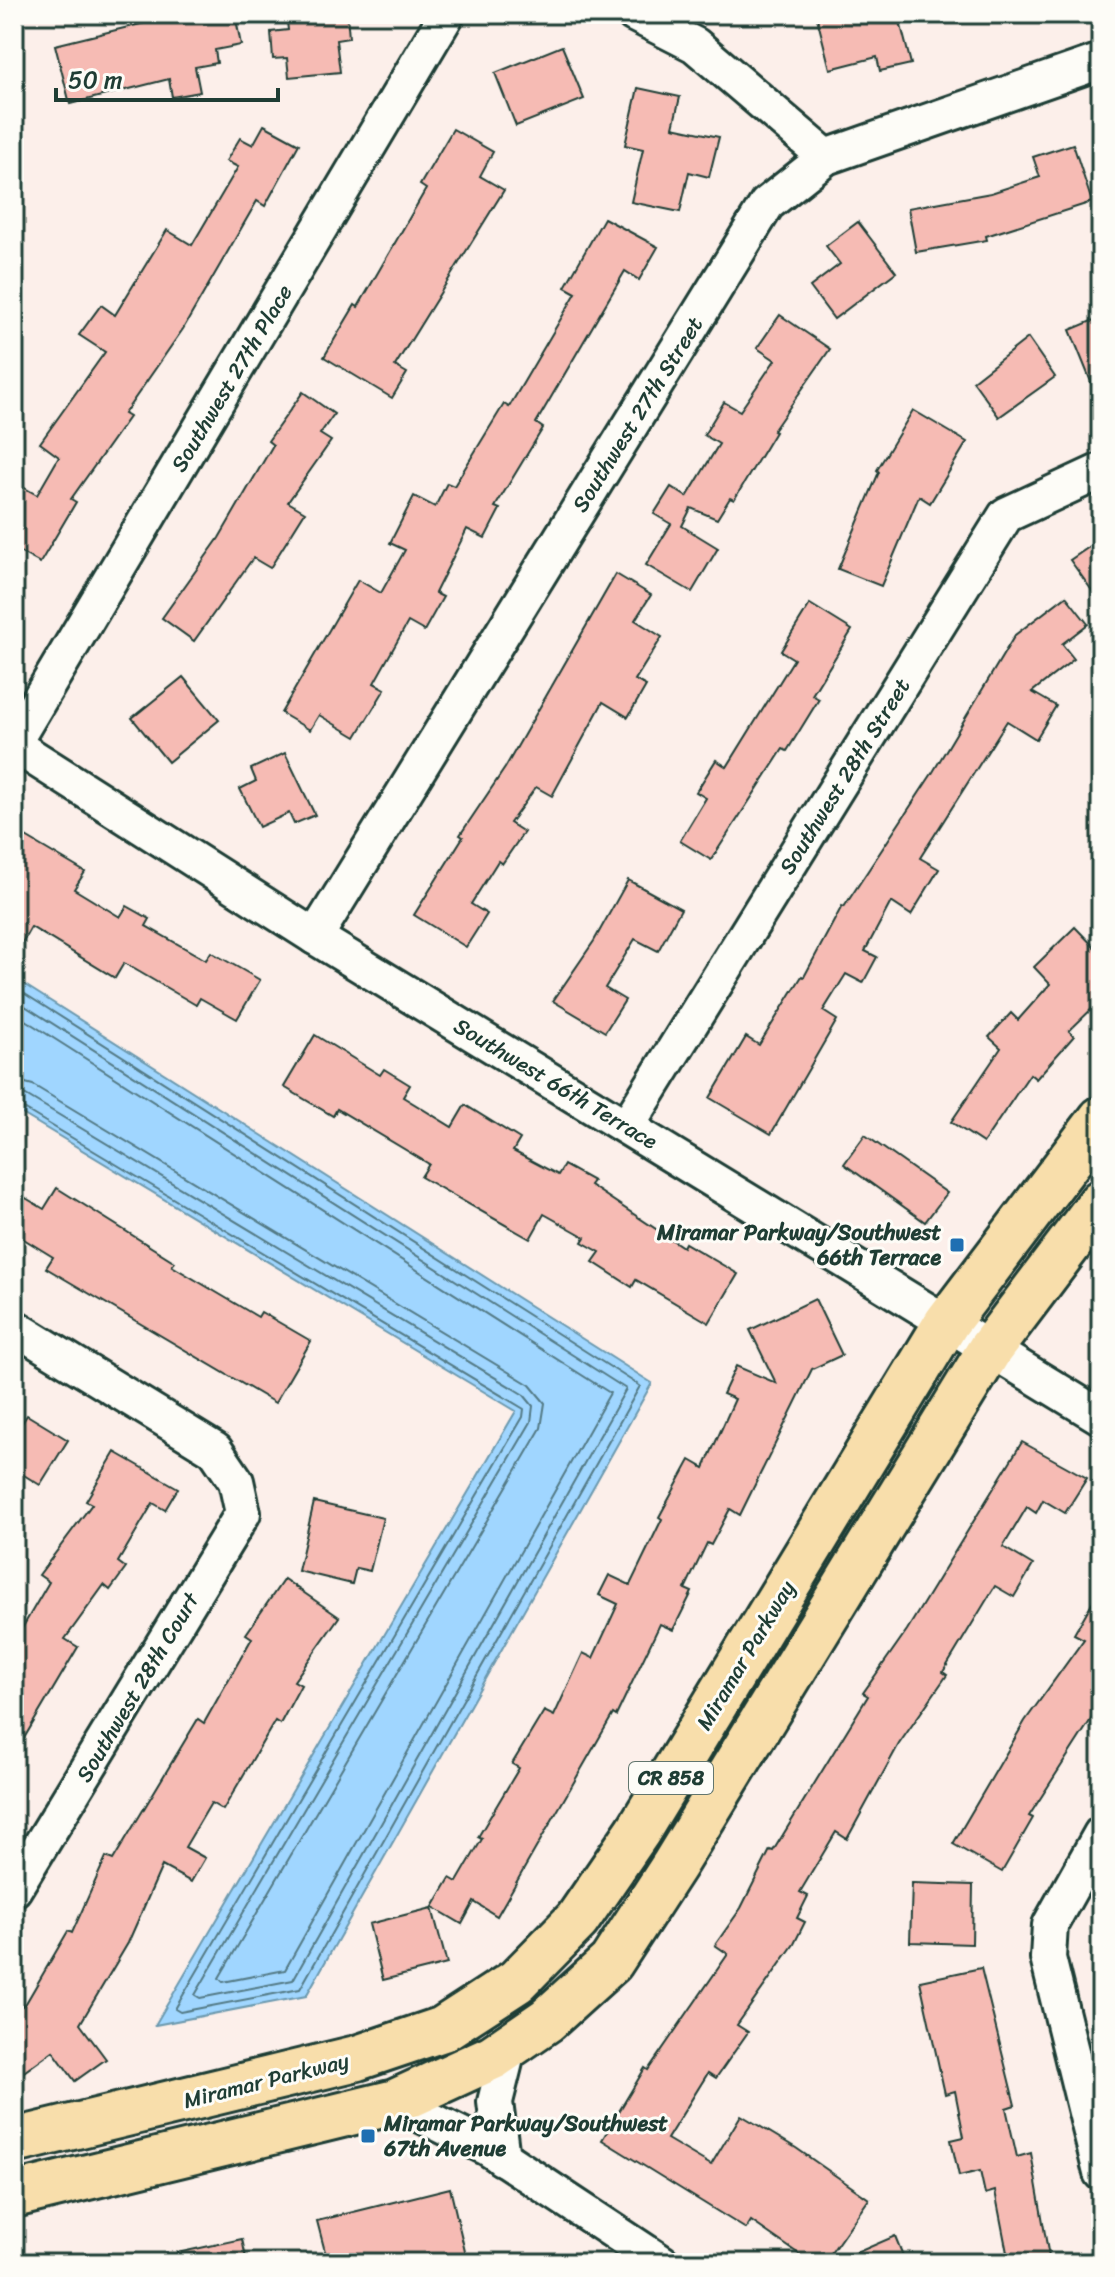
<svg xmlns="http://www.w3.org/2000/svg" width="1115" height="2277" font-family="Sriracha,sans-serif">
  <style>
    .water { fill: #a0d6ff; stroke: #6c99ae; stroke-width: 2 }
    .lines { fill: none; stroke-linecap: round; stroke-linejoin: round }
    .shore { stroke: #537a85; stroke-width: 2 }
    .building { fill: #f6bbb4; stroke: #1f3d34; stroke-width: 2 }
    .minor-casing { stroke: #1f3d34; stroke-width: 40 }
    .primary-casing { stroke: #1f3d34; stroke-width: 50 }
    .minor { stroke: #fdfcf7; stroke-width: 34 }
    .primary { stroke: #f8deab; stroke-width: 44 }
    .poi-dot { fill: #1f6fb2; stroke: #fdfcf7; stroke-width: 3 }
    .labels { text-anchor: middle; stroke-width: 6; stroke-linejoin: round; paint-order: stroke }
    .shield { fill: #fdfcf7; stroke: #62766e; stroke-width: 2 }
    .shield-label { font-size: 20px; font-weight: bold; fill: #1f3d34 }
    .street-label { font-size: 22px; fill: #1f3d34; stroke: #fdfcf7 }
    .poi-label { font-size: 22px; font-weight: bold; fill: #1f3d34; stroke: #fdfcf7; text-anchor: end }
  </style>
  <rect width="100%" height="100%" fill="#fcefea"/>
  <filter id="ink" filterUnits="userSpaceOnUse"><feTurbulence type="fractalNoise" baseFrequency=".0125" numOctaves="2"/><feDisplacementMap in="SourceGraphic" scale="16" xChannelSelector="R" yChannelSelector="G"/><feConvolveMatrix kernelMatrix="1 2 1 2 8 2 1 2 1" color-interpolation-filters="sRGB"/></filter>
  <g filter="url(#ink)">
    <path class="water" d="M14 978 652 1383 306 1996 155 2025 516 1411 14 1109Z"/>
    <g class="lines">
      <g class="shore">
        <path d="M14 987 640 1386 300 1989 180 2012 175 2009 523 1417 524 1409 14 1103"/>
        <path d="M14 999 626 1389 293 1980 200 1998 195 1995 531 1422 533 1406 524 1395 26 1095 14 1092"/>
        <path d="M14 1013 610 1393 285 1970 223 1982 219 1978 541 1428 545 1403 530 1385 33 1085 14 1080"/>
      </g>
    </g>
    <g class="building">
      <path d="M156 14H235L241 45 215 50 217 63 195 67 200 92 172 97 169 79 70 104 55 45 157 20Z"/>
      <path d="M286 14H347L349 38 336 40 340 72 289 77 287 58 273 59 271 32 288 30Z"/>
      <path d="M816 14H898L911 64 880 71 877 57 830 69Z"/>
      <path d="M562 46 584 99 516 126 495 73Z"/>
      <path d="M638 88 680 97 673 127 719 137 709 177 689 172 680 212 631 202 643 149 625 145Z"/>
      <path d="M264 125 299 144 265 206 257 201 183 329 124 414 129 417 71 499 76 502 40 563 14 549V482L37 495 59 457 40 443 105 352 79 335 101 305 115 315 167 230 192 245 238 167 226 161 240 138 253 145Z"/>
      <path d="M453 129 493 152 480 176 504 190 395 366 407 373 392 398 324 357 355 305 358 307 426 189 420 185Z"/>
      <path d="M1073 144 1092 202 986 236 987 240 916 252 908 208 991 193 1040 177 1033 157Z"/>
      <path d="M604 218 658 247 639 280 625 271 536 423 543 428 495 507 500 509 485 538 467 529 435 593 443 597 424 631 408 622 374 683 385 689 356 737 319 715 310 730 281 713 358 580 381 593 405 550 390 543 414 496 435 507 447 483 454 486 504 404 509 407 576 293 565 287Z"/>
      <path d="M858 222 896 272 834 319 810 287 840 264 826 246Z"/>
      <path d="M780 315 830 349 773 431 775 432 734 500 730 498 717 519 691 508 682 526 718 548 692 592 646 565 671 524 654 514 671 487 687 497 719 444 704 435 724 402 740 411 775 360 757 348Z"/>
      <path d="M1101 317V404H1100L1070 330Z"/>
      <path d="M1028 338 1055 377 999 417 973 381Z"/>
      <path d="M303 392 334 414 320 434 331 441 288 502 305 512 270 568 253 558 194 641 162 618 219 538 273 445 268 441Z"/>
      <path d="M913 410 967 442 930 503 919 496 881 586 838 569 879 472 877 470Z"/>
      <path d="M1101 539V603L1070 560Z"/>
      <path d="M616 574 651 595 635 620 662 637 635 680 646 686 628 717 603 702 552 796 536 787 510 823 524 832 502 864 498 861 471 904 487 914 466 947 414 915 463 837 460 835 505 768Z"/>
      <path d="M1066 596 1088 624 1062 644 1074 659 1032 692 1056 706 1036 739 1007 721 920 858 939 869 911 915 891 902 865 951 877 957 863 983 846 974 823 1011 837 1020 771 1134 710 1098 746 1037 759 1045 802 976 804 977 842 906 844 907 933 772 1015 635Z"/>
      <path d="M810 604 852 630 812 695 819 699 787 751 783 749 711 860 680 841 706 798 696 792 716 760 727 767 794 659 781 651Z"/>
      <path d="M183 677 219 720 168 762 132 718Z"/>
      <path d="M285 753 315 815 294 824 289 813 259 827 240 789 256 781 251 769Z"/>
      <path d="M14 830 85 872 74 889 120 917 127 906 150 919 146 926 206 960 211 952 260 980 237 1019 200 998 196 1005 124 963 115 978 31 927 14 957Z"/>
      <path d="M628 880 681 909 658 951 635 939 605 988 625 1000 605 1032 553 1001 594 941Z"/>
      <path d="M1075 927 1101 954V1000L1069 1031 1074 1036 1036 1079 1030 1074 983 1143 951 1122 1001 1048 989 1037 1011 1013 1018 1020 1050 984 1034 967Z"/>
      <path d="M315 1035 380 1075 384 1069 410 1085 403 1097 452 1127 465 1105 520 1139 513 1151 558 1175 564 1165 593 1181 590 1185 683 1247 685 1243 738 1274 709 1323 636 1280 632 1287 593 1262 600 1252 582 1242 585 1237 544 1214 530 1239 421 1177 429 1164 337 1109 333 1116 284 1087Z"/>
      <path d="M865 1135 947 1193 925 1222 844 1164Z"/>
      <path d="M57 1188 175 1262 172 1266 258 1317 261 1312 311 1341 275 1403 46 1268 53 1257 14 1233V1191L44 1209Z"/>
      <path d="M815 1299 842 1355 812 1369 740 1515 730 1509 711 1545 707 1543 685 1589 692 1592 673 1630 660 1624 616 1716 613 1714 497 1916 474 1902 462 1924 433 1907 450 1878 457 1882 482 1839 478 1837 519 1768 512 1764 544 1711 554 1716 583 1653 593 1658 618 1604 599 1595 609 1575 630 1585 662 1519 659 1517 690 1460 704 1468 735 1399 723 1394 736 1366 776 1383 750 1330Z"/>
      <path d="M27 1415 68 1440 40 1485 14 1469V1436Z"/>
      <path d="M1022 1442 1087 1478 1065 1513 1043 1500 1036 1513 1027 1507 1003 1547 1033 1565 1014 1597 995 1586 943 1672 947 1675 899 1744 847 1839 836 1832 800 1892 808 1896 797 1918 805 1922 794 1944 737 2025 748 2032 716 2078 708 2073 667 2139 711 2165 741 2115 796 2148 869 2199 824 2263H812L751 2221 746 2229 602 2140 645 2068 648 2070 728 1954 715 1945 741 1908 770 1850 773 1851 868 1696 863 1693 907 1630Z"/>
      <path d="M115 1452 178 1488 165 1510 153 1503 118 1562 126 1568 110 1590 104 1585 65 1639 78 1647 14 1755V1642L49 1582 39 1575 92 1504 86 1501Z"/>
      <path d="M314 1502 383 1518 370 1571 356 1568 352 1584 298 1571Z"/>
      <path d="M284 1579 339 1617 294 1681 301 1685 280 1724 275 1721 223 1810 211 1803 185 1847 205 1858 191 1882 162 1866 128 1943 80 2024 106 2059 75 2081 53 2051 14 2079V2012L26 2003 68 1931 72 1933 106 1857 113 1860 198 1719 204 1723 252 1638 246 1634Z"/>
      <path d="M1101 1587V1704L1029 1816 1033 1818 1002 1872 953 1844 1025 1721 1084 1639 1074 1634Z"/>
      <path d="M912 1883 973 1885 972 1944 910 1942Z"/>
      <path d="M432 1908 447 1964 383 1980 369 1924Z"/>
      <path d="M981 1968 1015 2105 1006 2108 1017 2157 1031 2153 1050 2263H1009L995 2191 985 2194 980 2171 959 2176 951 2140 964 2137 955 2091 945 2094 920 1981Z"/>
      <path d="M450 2188 467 2260 453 2263H328L317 2221Z"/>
      <path d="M895 2236 906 2263H833Z"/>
      <path d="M242 2239 247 2263H178L177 2253Z"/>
    </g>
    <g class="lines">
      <g class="minor-casing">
        <g id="minor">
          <path d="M634 14 695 45 826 157"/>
          <path d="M14 742 447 14"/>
          <path d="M14 745 315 937 1101 1417"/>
          <path d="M315 937 767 204 826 157 1101 61"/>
          <path d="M627 1126 1006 515 1101 471"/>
          <path d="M14 1327 215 1450 236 1481 243 1513 14 1889"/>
          <path d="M1101 1834 1050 1925 1048 1958 1101 2173"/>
          <path d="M395 2102 488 2148 662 2263"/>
          <path d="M502 2158 495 2102 509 2046"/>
        </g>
      </g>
      <g class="primary-casing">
        <g id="primary">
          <path d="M14 2141 357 2058 443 2029 517 1981 577 1920 638 1831 947 1322 1101 1119"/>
          <path d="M14 2195 395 2102 493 2057 547 2020 611 1962 674 1865 990 1349 1101 1202"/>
        </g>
      </g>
      <use href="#minor" class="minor"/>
      <use href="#primary" class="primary"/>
    </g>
  </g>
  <g class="poi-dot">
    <rect x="949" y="1237" width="16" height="16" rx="4"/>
    <rect x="360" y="2128" width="16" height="16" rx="4"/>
  </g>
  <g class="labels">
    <rect class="shield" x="629" y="1762" width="84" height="32" rx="6"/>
    <g class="shield-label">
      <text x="671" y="1785">CR 858</text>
    </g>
    <g class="street-label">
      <text transform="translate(231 378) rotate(-59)" y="8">Southwest 27th Place</text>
      <text transform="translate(637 414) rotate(-58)" y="8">Southwest 27th Street</text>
      <text transform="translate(844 776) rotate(-58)" y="8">Southwest 28th Street</text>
      <text transform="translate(556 1083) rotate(31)" y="8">Southwest 66th Terrace</text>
      <text transform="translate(745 1655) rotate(-59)" y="8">Miramar Parkway</text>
      <text transform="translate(137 1687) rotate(-59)" y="8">Southwest 28th Court</text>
      <text transform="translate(266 2080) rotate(-14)" y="8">Miramar Parkway</text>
    </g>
    <g class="poi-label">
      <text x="941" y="1240">Miramar Parkway/Southwest<tspan x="941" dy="25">66th Terrace</tspan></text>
      <text x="384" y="2131" text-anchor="start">Miramar Parkway/Southwest<tspan x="384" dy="25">67th Avenue</tspan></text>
    </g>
  </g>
  <rect width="1115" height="2277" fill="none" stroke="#fdfcf7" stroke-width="48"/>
  <rect x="24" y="24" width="1067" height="2229" fill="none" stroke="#1f3d34" stroke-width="3" filter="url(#ink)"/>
  <path d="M56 88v12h222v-12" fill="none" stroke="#1f3d34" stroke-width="4"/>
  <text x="68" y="88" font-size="24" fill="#1f3d34" stroke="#fdfcf7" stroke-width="6" paint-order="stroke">50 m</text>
</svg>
